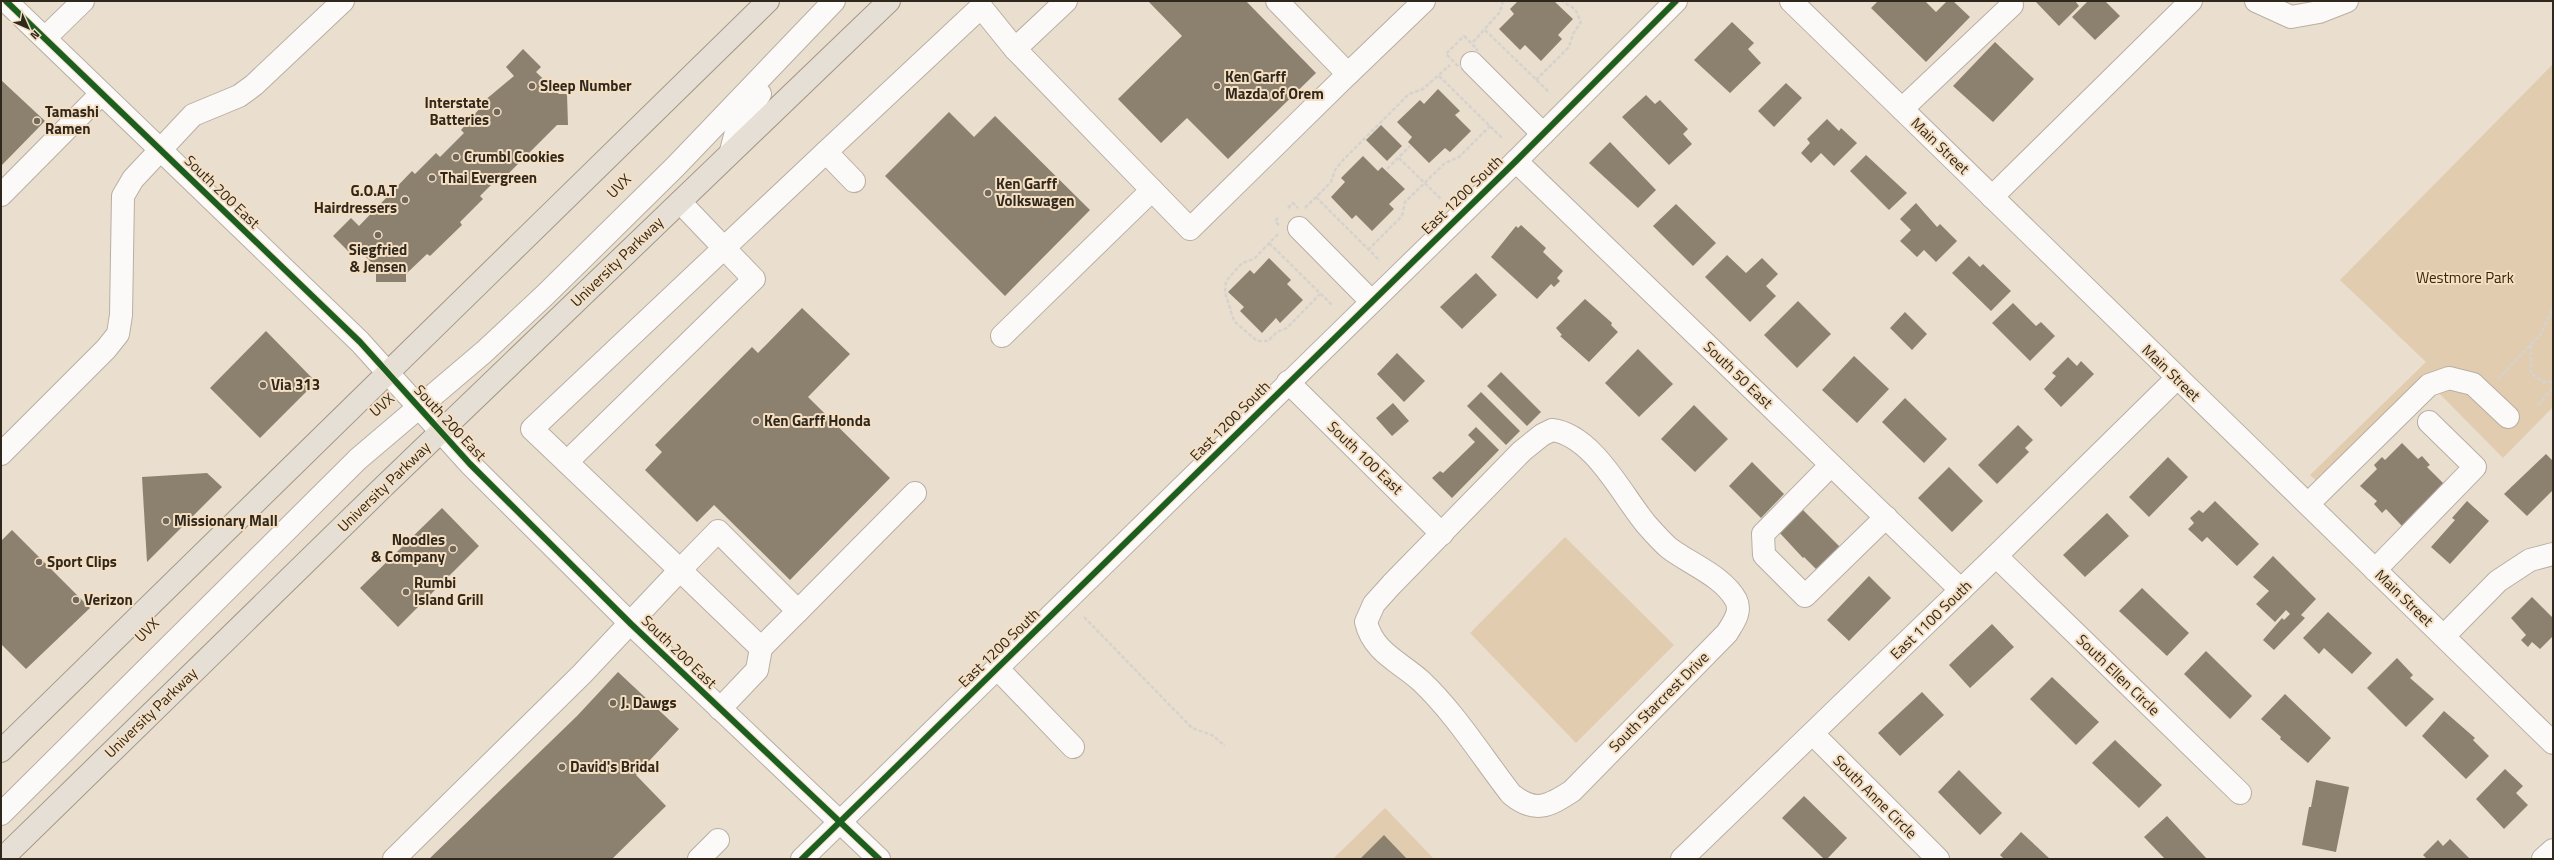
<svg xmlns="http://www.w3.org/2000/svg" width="2554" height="860" font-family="'Titillium Web',sans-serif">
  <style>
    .green { fill: #e1ccb0 }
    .building { fill: #8c816f }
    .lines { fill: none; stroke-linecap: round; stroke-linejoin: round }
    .minor-casing { stroke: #b8afa3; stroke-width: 24 }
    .major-casing { stroke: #a49885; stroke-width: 24 }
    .path { stroke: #d6d3ce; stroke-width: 2.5; stroke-dasharray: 4 2; stroke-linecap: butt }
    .minor { stroke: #fcfaf8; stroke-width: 22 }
    .major { stroke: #e5dfd6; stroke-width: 22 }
    .cycleway-casing { stroke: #f5dfc3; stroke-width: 8 }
    .cycleway { stroke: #1b5e20; stroke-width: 6 }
    .poi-dot { fill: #71685b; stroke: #f5dfc3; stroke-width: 1.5 }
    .labels { text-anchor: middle; stroke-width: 4; stroke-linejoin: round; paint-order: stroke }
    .poi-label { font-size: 15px; font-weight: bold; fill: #30281d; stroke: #f5dfc3; text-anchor: start }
    .street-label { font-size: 15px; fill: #30281d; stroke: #f5dfc3 }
    .park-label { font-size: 15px; fill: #382508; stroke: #f5dfc3 }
  </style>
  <rect width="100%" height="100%" fill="#eadece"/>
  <g class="green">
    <path d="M2553 64V407L2503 458 2435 389 2329 492 2310 475 2426 362 2340 280Z"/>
    <path d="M1565 537 1674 645 1576 743 1470 633Z"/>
    <path d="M1385 808 1434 859H1333Z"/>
  </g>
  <g class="building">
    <path d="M1148 1H1246L1316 73 1228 159 1187 118 1161 143 1118 99 1182 36Z"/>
    <path d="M1518 1H1554L1573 19 1558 35 1562 39 1541 61 1525 45 1520 50 1499 29 1514 14 1510 9Z"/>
    <path d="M1878 1H1925L1936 12 1947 1H1953L1970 17 1926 62 1871 8Z"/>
    <path d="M2035 1H2075L2079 6 2059 26Z"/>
    <path d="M2088 1H2105L2120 16 2095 40 2072 17Z"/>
    <path d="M1732 22 1754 43 1748 49 1761 63 1730 93 1694 60Z"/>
    <path d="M1995 42 2034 79 1993 122 1953 86Z"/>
    <path d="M523 49 541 67 536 72 559 94H567L568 125H557L505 177 502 174 480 196 483 199 460 222 462 225 430 256 427 254 406 274V282H376V267L357 248 351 254 333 236 351 218 359 226 412 171 415 174 436 153 440 157 464 133 461 130 480 108 478 106 514 76 506 67Z"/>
    <path d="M1 80 45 121 1 166Z"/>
    <path d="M1786 83 1802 98 1774 127 1758 111Z"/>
    <path d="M1438 89 1460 111 1455 115 1471 131 1450 152 1445 148 1429 163 1408 142 1412 137 1397 122 1420 100 1424 104Z"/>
    <path d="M1646 95 1655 104 1660 100 1688 129 1683 134 1692 144 1669 165 1622 117Z"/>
    <path d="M949 112 974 137 995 116 1090 210 1005 296 885 176Z"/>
    <path d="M1827 119 1839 131 1841 128 1857 143 1834 166 1821 153 1811 163 1801 153 1810 143 1807 139Z"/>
    <path d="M1381 125 1402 146 1387 161 1366 140Z"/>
    <path d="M1610 142 1656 190 1638 208 1589 163Z"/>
    <path d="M1866 155 1907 193 1889 210 1850 171Z"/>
    <path d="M1363 156 1378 171 1382 167 1405 189 1389 204 1394 209 1372 231 1356 215 1352 219 1331 197 1345 182 1341 178Z"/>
    <path d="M1916 203 1937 227 1940 224 1957 241 1936 262 1924 250 1917 257 1900 241 1911 230 1900 219Z"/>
    <path d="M1676 204 1716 243 1693 266 1653 226Z"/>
    <path d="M1521 225 1546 248 1543 252 1563 271 1557 278 1560 281 1554 287 1551 284 1537 299 1491 257 1516 226 1518 228Z"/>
    <path d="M1727 255 1746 273 1762 258 1778 274 1766 286 1776 296 1750 322 1705 277Z"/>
    <path d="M1969 256 1980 267 1983 264 2011 291 1991 311 1952 273Z"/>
    <path d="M1269 258 1291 280 1287 284 1303 300 1280 323 1276 318 1262 333 1240 311 1244 307 1228 292 1250 270 1254 274Z"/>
    <path d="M1476 273 1497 295 1462 329 1440 307Z"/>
    <path d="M1585 299 1612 323 1611 325 1618 332 1589 362 1560 336 1562 335 1556 328Z"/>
    <path d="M1798 301 1831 334 1797 368 1764 335Z"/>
    <path d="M2013 303 2036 326 2041 322 2055 336 2030 361 1992 323Z"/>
    <path d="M802 308 850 354 808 397 890 478 790 580 714 505 697 522 645 470 662 452 655 445 752 347 758 353Z"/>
    <path d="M1905 312 1927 334 1912 350 1890 328Z"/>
    <path d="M266 331 316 382 260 438 210 388Z"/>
    <path d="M1638 349 1673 384 1639 417 1605 383Z"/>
    <path d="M1397 353 1425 381 1404 402 1377 374Z"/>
    <path d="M1854 356 1889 389 1857 423 1822 390Z"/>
    <path d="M2068 357 2077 366 2081 361 2094 374 2061 407 2044 389 2056 376 2052 373Z"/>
    <path d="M1501 372 1541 412 1527 426 1487 386Z"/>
    <path d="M1481 392 1520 431 1506 445 1467 406Z"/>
    <path d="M1905 398 1947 439 1924 463 1882 422Z"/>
    <path d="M1393 403 1409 421 1392 436 1376 418Z"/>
    <path d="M1694 405 1728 439 1695 472 1661 439Z"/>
    <path d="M2018 425 2033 440 2025 448 2029 452 1997 484 1978 465Z"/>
    <path d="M1476 427 1499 450 1452 498 1432 478 1440 471 1443 473 1475 442 1468 435Z"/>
    <path d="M2402 443 2418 459 2422 456 2430 465 2427 467 2444 484 2422 513 2418 509 2402 526 2386 509 2382 513 2374 504 2377 501 2360 486 2377 469 2374 465 2382 457 2385 460Z"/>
    <path d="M2546 454 2553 461V490L2527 516 2504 494Z"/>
    <path d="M2168 457 2188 477 2149 517 2129 497Z"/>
    <path d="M1752 462 1784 494 1761 518 1729 486Z"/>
    <path d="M1949 467 1983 501 1952 532 1918 498Z"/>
    <path d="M207 473 222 487 147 562 142 477Z"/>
    <path d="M2215 501 2259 544 2237 566 2207 537 2202 542 2188 529 2194 523 2190 518 2199 510 2203 513Z"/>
    <path d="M2467 501 2489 521 2450 564 2431 547 2455 520 2452 518Z"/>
    <path d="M1800 507 1843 550 1820 573 1804 557 1803 558 1777 530Z"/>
    <path d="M442 508 479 546 398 627 360 588Z"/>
    <path d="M2107 513 2129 536 2085 577 2063 555Z"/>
    <path d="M12 530 90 608 26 669 1 644V541Z"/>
    <path d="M2273 556 2316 599 2301 615 2305 618 2274 650 2263 640 2282 618 2284 620 2290 614 2286 610 2275 622 2256 604 2269 591 2253 577Z"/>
    <path d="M1869 576 1891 598 1849 641 1827 620Z"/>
    <path d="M2142 588 2189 633 2167 656 2119 611Z"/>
    <path d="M2532 597 2553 618V636L2540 649 2532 642 2528 647 2521 640 2526 635 2511 618Z"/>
    <path d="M2328 612 2372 653 2352 674 2324 648 2319 654 2303 638Z"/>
    <path d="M1992 624 2014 647 1970 688 1949 665Z"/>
    <path d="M2206 651 2252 696 2230 719 2184 674Z"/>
    <path d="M2397 658 2413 675 2410 678 2434 699 2406 727 2367 688Z"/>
    <path d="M618 672 679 729 636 775 666 806 612 859H429L577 716Z"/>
    <path d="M2052 677 2099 722 2076 745 2030 699Z"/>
    <path d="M1922 692 1944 715 1900 756 1878 733Z"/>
    <path d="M2285 694 2331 738 2308 763 2280 739 2281 737 2261 719Z"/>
    <path d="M2444 711 2475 738 2473 740 2489 756 2466 779 2422 736Z"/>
    <path d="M2115 740 2162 785 2139 808 2092 763Z"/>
    <path d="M2505 769 2523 786 2516 793 2528 805 2504 829 2476 799Z"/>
    <path d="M1959 770 2002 813 1980 835 1938 792Z"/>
    <path d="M2316 780 2349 787 2336 852 2302 845 2309 807H2311Z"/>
    <path d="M1804 796 1847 838 1827 859H1824L1782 818Z"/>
    <path d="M2167 816 2207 859H2165L2144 837Z"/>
    <path d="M2021 832 2050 859H2004L2000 855Z"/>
    <path d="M1384 835 1407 859H1360Z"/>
    <path d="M2450 839 2470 859H2427L2423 855 2438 840 2443 846Z"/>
  </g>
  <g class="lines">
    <g class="minor-casing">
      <g id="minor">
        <path d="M6 1 360 342 470 464 631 624 879 859"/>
        <path d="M1791 1 2553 743"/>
        <path d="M2256 1 2291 17 2319 12 2347 1"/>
        <path d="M45 38 83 1"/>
        <path d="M1015 49 1066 1"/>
        <path d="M1472 63 1543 134"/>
        <path d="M1348 74 1424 1"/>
        <path d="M1902 109 2012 5"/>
        <path d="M731 151 737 128 760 94"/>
        <path d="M1516 161 1961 590"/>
        <path d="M854 181 826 152 981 7 1015 49 1152 190 1002 336"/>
        <path d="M1152 190 1190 229 1348 74 1277 1"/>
        <path d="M1 195 101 94"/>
        <path d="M1992 197 2191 1"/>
        <path d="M1299 228 1371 301"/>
        <path d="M1288 382 1442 534"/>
        <path d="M1552 430C1593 435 1622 495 1646 524 1653 532 1661 541 1669 548 1690 564 1723 576 1736 600 1742 612 1733 623 1727 633L1572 791C1549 806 1535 814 1511 794 1483 758 1455 713 1421 681 1400 662 1373 652 1366 622L1374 604 1392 584 1522 451 1542 435Z"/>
        <path d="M1 454 106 349 118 334 121 315 123 196 133 179 193 115 239 96 254 85 343 1"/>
        <path d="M567 462 754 279 724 248 826 152"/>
        <path d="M1831 465 1763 534 1764 555 1805 596 1886 517"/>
        <path d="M2308 504 2429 385 2449 378 2473 384 2508 417"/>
        <path d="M1996 556 2240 793"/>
        <path d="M2375 570 2475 467 2429 422"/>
        <path d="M798 611 915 493"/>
        <path d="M2444 636 2498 581 2530 560 2553 554"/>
        <path d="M997 668 1073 747"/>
        <path d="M720 709 757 670 761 648"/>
        <path d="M1813 734 1938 859"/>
        <path d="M1 814 358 459 484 352 545 295 675 167 834 1"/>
        <path d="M394 859 582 674 680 570 761 648 798 611 718 531 680 570 532 429 724 248 680 202"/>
        <path d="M699 859 718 840"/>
        <path d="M802 859 1516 161 1676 1"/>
        <path d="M1682 859 1996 556 2177 378"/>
        <path d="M2543 859 2553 850"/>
      </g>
    </g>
    <g class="major-casing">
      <g id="major">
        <path d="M1 751 768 1"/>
        <path d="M2 859 381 489 889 1"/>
      </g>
    </g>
    <g class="path">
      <path d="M1485 30 1550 93"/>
      <path d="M1464 36 1477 49 1472 63 1459 67 1446 54Z"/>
      <path d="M1473 42 1500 12 1503 1"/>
      <path d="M1439 76 1503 139"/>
      <path d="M1536 80 1569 47 1573 34 1581 22 1575 9 1562 1"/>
      <path d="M1399 158 1442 200"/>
      <path d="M1387 169 1410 146"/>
      <path d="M1316 197 1380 261"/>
      <path d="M1288 208 1293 203 1298 208"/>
      <path d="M1305 208 1331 182 1335 170 1343 160 1409 94 1423 89 1450 65"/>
      <path d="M1279 225 1275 221 1279 217"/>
      <path d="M1278 234 1254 259 1242 263 1226 281 1225 292 1234 321 1257 341H1268L1277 332 1287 328 1320 294"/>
      <path d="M1269 243 1333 306"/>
      <path d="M1368 250 1402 216 1405 202 1445 163 1459 157 1490 126"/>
      <path d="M2531 345V373L2543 382H2553"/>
      <path d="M2498 379 2541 334 2553 308"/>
      <path d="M2538 405 2553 388"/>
      <path d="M1084 617 1192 728 1212 735 1225 746"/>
    </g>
    <use href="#minor" class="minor"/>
    <use href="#major" class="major"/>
    <g class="cycleway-casing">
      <g id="cycleway">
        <path d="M6 1 360 342 470 464 631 624 879 859"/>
        <path d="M802 859 1516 161 1676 1"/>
      </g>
    </g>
    <use href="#cycleway" class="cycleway"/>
  </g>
  <g class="poi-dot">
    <circle cx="532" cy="86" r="4"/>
    <circle cx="1217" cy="86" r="4"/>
    <circle cx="497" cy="112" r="4"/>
    <circle cx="37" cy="121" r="4"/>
    <circle cx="456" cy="157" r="4"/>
    <circle cx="432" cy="178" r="4"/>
    <circle cx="988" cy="193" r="4"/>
    <circle cx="405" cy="200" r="4"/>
    <circle cx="378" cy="235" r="4"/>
    <circle cx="263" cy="385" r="4"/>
    <circle cx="756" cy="421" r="4"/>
    <circle cx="166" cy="521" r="4"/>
    <circle cx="453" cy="549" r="4"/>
    <circle cx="39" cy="562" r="4"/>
    <circle cx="406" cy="592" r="4"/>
    <circle cx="76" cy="600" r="4"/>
    <circle cx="613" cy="703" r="4"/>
    <circle cx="562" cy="767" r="4"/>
  </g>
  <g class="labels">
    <g class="poi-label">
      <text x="1225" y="82">Ken Garff<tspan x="1225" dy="17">Mazda of Orem</tspan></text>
      <text x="540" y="91">Sleep Number</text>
      <text x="489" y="108" text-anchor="end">Interstate<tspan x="489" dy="17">Batteries</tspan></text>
      <text x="45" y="117">Tamashi<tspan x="45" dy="17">Ramen</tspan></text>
      <text x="464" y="162">Crumbl Cookies</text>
      <text x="440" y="183">Thai Evergreen</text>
      <text x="996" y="189">Ken Garff<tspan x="996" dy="17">Volkswagen</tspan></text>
      <text x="397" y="196" text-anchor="end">G.O.A.T<tspan x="397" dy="17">Hairdressers</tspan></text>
      <text x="378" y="255" text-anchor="middle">Siegfried<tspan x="378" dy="17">&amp; Jensen</tspan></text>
      <text x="271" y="390">Via 313</text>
      <text x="764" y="426">Ken Garff Honda</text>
      <text x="174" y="526">Missionary Mall</text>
      <text x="445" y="545" text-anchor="end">Noodles<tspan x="445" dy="17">&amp; Company</tspan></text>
      <text x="47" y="567">Sport Clips</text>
      <text x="414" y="588">Rumbi<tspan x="414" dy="17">Island Grill</tspan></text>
      <text x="84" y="605">Verizon</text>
      <text x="621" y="708">J. Dawgs</text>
      <text x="570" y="772">David's Bridal</text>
    </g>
    <g class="street-label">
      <text transform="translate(1940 146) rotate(44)" y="5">Main Street</text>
      <text transform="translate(619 186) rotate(-45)" y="5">UVX</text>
      <text transform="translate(222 192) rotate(44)" y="5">South 200 East</text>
      <text transform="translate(1462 195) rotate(-44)" y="5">East 1200 South</text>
      <text transform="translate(617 262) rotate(-44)" y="5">University Parkway</text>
      <text transform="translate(2171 373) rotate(44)" y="5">Main Street</text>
      <text transform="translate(1738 375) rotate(44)" y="5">South 50 East</text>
      <text transform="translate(382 405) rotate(-41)" y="5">UVX</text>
      <text transform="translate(1230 421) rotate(-45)" y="5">East 1200 South</text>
      <text transform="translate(450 423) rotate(47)" y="5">South 200 East</text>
      <text transform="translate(1365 458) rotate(44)" y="5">South 100 East</text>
      <text transform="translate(384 487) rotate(-44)" y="5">University Parkway</text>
      <text transform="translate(2404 598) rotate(44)" y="5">Main Street</text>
      <text transform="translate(1931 620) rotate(-44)" y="5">East 1100 South</text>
      <text transform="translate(147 630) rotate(-45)" y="5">UVX</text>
      <text transform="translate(999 648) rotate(-44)" y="5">East 1200 South</text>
      <text transform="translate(679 652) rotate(44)" y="5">South 200 East</text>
      <text transform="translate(2118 675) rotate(44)" y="5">South Ellen Circle</text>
      <text transform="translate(1659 702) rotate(-45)" y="5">South Starcrest Drive</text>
      <text transform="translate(151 713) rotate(-44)" y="5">University Parkway</text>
      <text transform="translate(1875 797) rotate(45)" y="5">South Anne Circle</text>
    </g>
    <g class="park-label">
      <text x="2465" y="283">Westmore Park</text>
    </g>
  </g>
  <rect width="2554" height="860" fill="none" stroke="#30281d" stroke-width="4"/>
  <g transform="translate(28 28) rotate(135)" stroke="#f5dfc3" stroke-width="3" paint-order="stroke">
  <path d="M0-3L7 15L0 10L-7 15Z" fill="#30281d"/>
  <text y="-6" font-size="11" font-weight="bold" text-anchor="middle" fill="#30281d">N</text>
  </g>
</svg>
